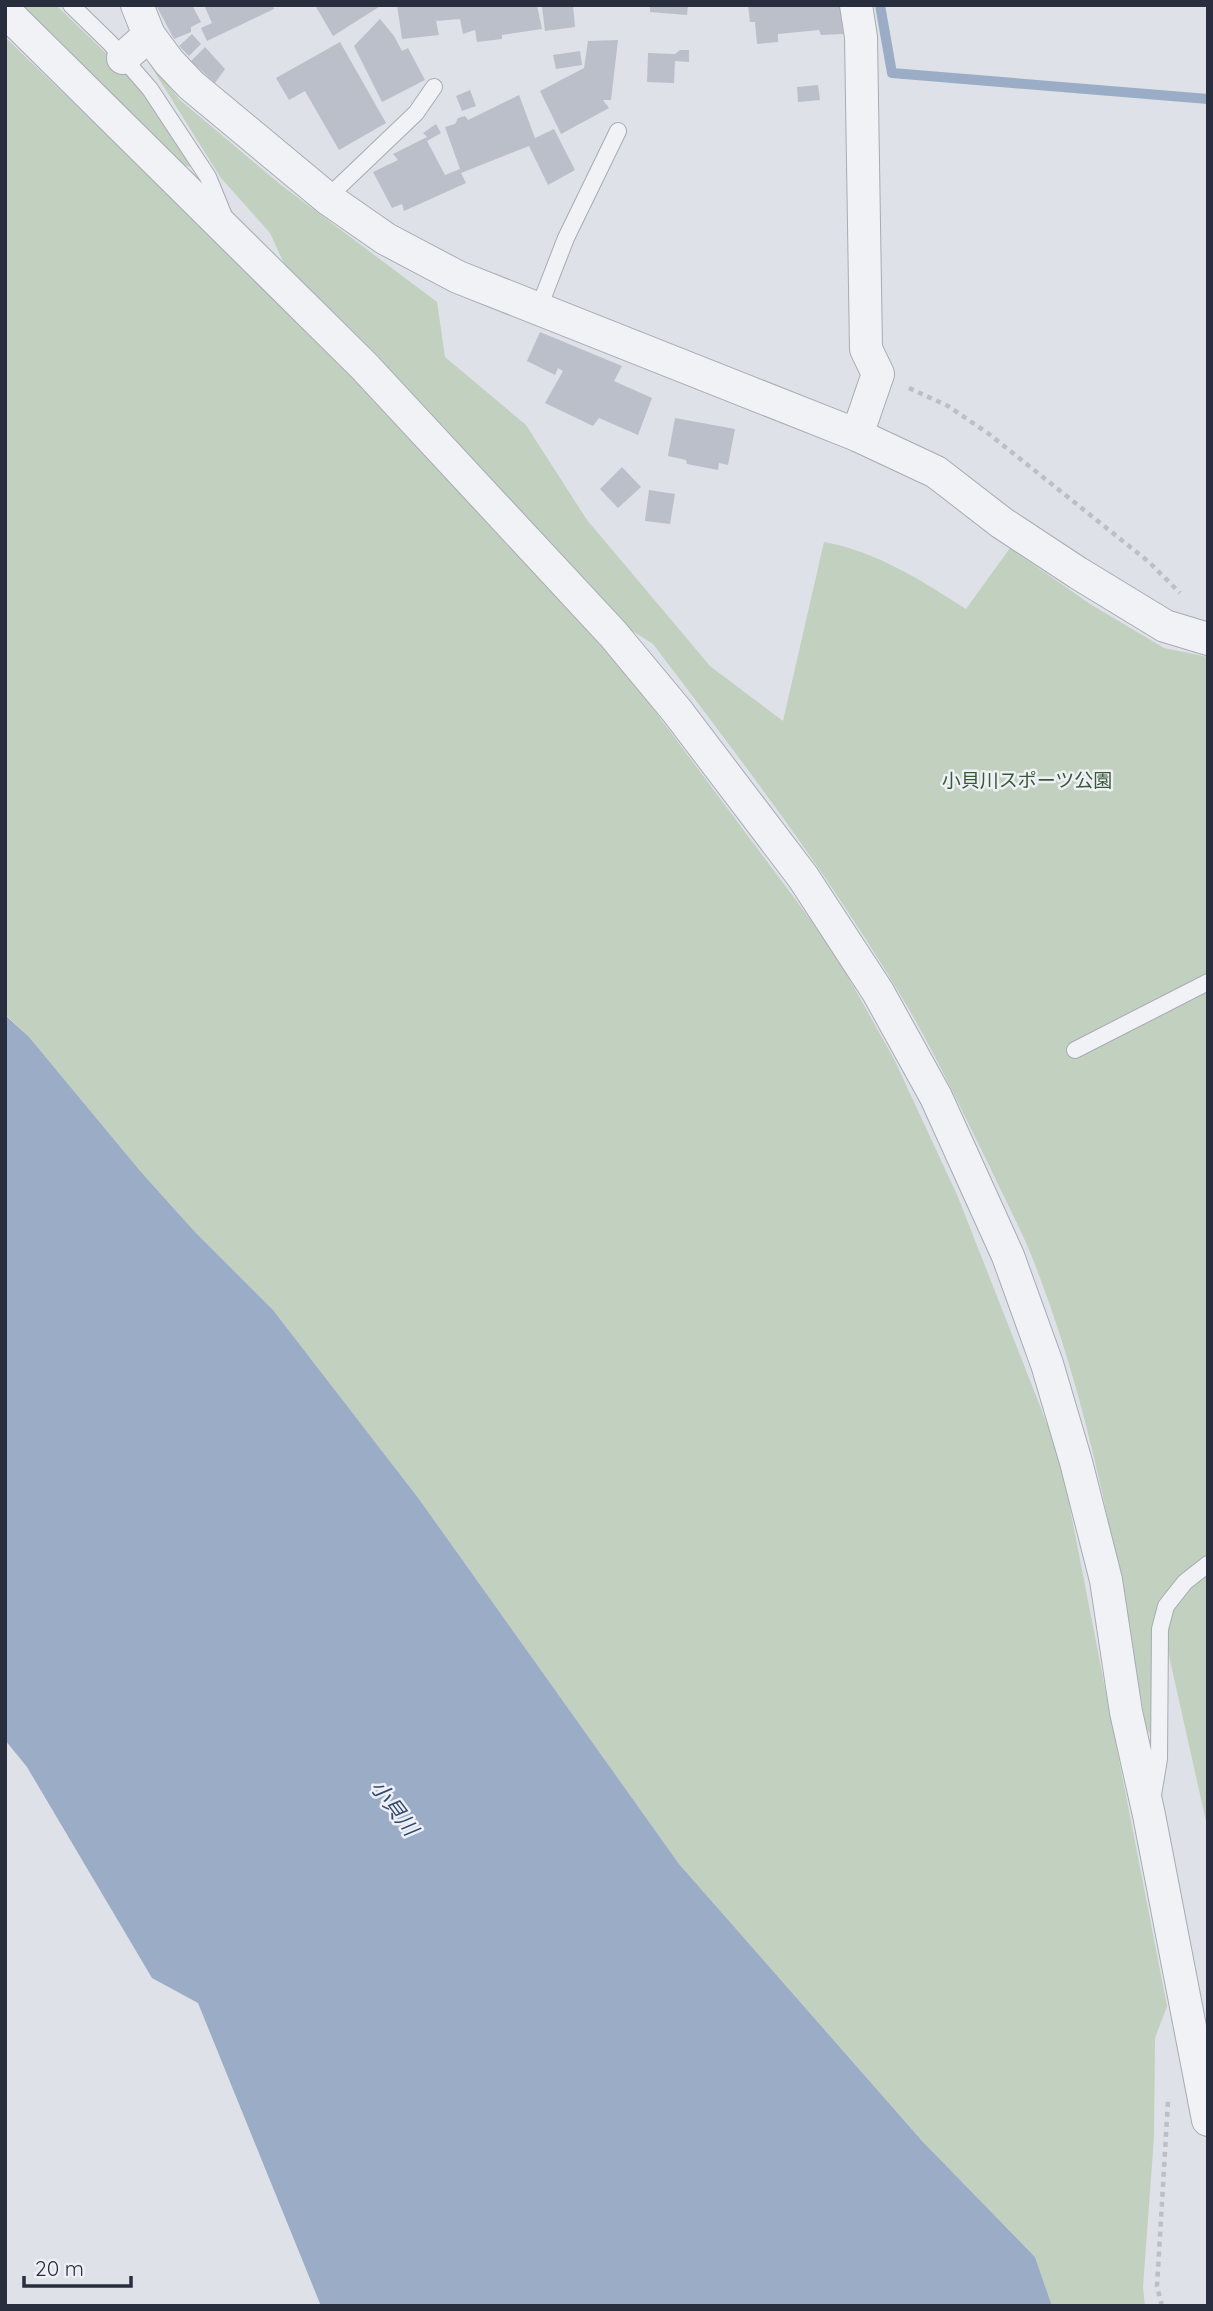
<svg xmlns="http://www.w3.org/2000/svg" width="1213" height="2311" font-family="Quicksand,'Noto Sans JP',sans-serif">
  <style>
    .green { fill: #c2d0bf }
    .water { fill: #9aacc6 }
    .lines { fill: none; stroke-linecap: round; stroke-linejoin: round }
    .stream { stroke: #9aacc6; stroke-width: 10 }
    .building { fill: #bbbfc9 }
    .lane-casing { stroke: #a7abb4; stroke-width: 18 }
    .street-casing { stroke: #a7abb4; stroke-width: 34 }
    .path { stroke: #bcbfc5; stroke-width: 4.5; stroke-dasharray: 5 5; stroke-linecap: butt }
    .lane { stroke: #f0f2f5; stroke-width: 16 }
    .street { stroke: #f0f2f5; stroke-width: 32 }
    .labels { text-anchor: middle; stroke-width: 5; stroke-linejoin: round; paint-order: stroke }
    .park-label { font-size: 19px; fill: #395836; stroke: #edf0f5 }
    .water-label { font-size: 21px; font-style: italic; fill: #34496f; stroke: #edf0f5 }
  </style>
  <rect width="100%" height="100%" fill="#dee1e7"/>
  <g class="green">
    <path d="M20 5H56L111 58 141 91 194 168 180 164Z"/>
    <path d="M5 37 219 243 462 487 625 671 833 950 894 1059 958 1197 1060 1457 1167 2006 1155 2038 1154 2137 1143 2287 1145 2306H1052L1035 2257 923 2142 679 1864 419 1499 273 1310 195 1232 141 1172 29 1037 5 1014Z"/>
    <path d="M147 60 180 100 281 185 437 302 445 357 526 425 587 520 710 666 783 721 824 542C876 551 922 581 966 609L1010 548 1090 604 1164 648 1208 657V1830L1159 1611 1151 1627 1154 1739 1146 1728C1119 1568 1092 1408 1032 1257 1019 1225 1002 1194 988 1163 959 1105 932 1046 898 991 825 869 738 756 653 644L620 623 424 406 286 268 270 233 221 178Z"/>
  </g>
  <path class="water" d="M5 1015 29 1037 141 1172 195 1232 273 1310 419 1499 679 1864 923 2142 1035 2257 1052 2306H321L198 2003 152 1978 27 1767 5 1740Z"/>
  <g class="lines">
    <path class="stream" d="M880 5 892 73 1208 99"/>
  </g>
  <g class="building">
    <path d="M156 5H192L201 22 191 27V32L174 39Z"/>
    <path d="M204 5H273L274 9 207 41 201 28 212 23Z"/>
    <path d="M315 5H382L333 36Z"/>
    <path d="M397 5H537L542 29 502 35V39L477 42 475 30 463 34 460 19 436 21 439 35 402 39Z"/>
    <path d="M560 5H573L575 27 545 31 542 7Z"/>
    <path d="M650 5H688L687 15 650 12Z"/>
    <path d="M748 5H841L843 34 821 35 819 30 778 34V42L757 44 755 22H750Z"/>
    <path d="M380 19 394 36 402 51 408 48 425 80 382 102 354 46Z"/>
    <path d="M192 34 201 44 189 56 179 46Z"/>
    <path d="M618 40 611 100H603L609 108 561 134 540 91 584 68 588 41Z"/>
    <path d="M340 42 386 123 339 150 305 91 289 100 276 78Z"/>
    <path d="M205 47 225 69 215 83 191 61Z"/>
    <path d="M680 50H689V62L675 61 674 83 647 82 648 53 675 54Z"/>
    <path d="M580 51 582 65 556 69 553 55Z"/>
    <path d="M818 85 820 100 798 102 797 87Z"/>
    <path d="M470 90 476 106 462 111 456 96Z"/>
    <path d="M519 95 535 138 554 129 575 170 548 185 529 146 461 173 466 183 404 211 402 204 392 208 373 172 398 160 393 154 427 137 423 133 436 124 441 133 427 141 445 175 460 169 445 127 455 124 458 118 465 116 468 120Z"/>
    <path d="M540 332 622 366 614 381 652 398 638 435 599 418 593 426 545 403 563 371 558 368 555 375 527 361Z"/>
    <path d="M675 418 735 429 728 465 719 463 718 470 687 464 686 460 668 456Z"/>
    <path d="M622 467 641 487 618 508 600 489Z"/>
    <path d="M649 490 675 494 670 524 645 521Z"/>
  </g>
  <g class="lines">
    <g class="lane-casing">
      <g id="lane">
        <path d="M71 5 110 43 150 89 208 177 224 216"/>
        <path d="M327 198 416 113 434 87"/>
        <path d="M538 310 566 238 618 131"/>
        <path d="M1075 1050 1208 982"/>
        <path d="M1153 1795 1159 1759 1160 1629 1166 1606 1185 1582 1208 1564"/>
      </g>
    </g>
    <g class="street-casing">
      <g id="street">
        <path d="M137 5 149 35 169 62 191 85 327 198 386 239 458 277 857 435 936 472 1002 523 1078 573 1165 626 1208 639"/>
        <path d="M856 5 861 37 866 349 878 374 857 435"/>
        <path d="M5 11 364 366 613 634 677 711 803 877 878 992 936 1097 1008 1256 1047 1364 1076 1462 1106 1580 1126 1712 1149 1815 1208 2120"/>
        <path d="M123 58 149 35"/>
      </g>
    </g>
    <g class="path">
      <path d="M909 388 948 406 989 434 1149 562 1180 593"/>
      <path d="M1162 2306 1157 2286 1168 2101"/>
    </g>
    <use href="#lane" class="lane"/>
    <use href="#street" class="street"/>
  </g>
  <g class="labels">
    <g class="park-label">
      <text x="1027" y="787">小貝川スポーツ公園</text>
    </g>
    <g class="water-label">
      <text transform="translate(394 1808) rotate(53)" y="7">小貝川</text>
    </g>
  </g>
  <rect width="1213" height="2311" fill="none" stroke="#282e3d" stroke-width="14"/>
  <path d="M24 2276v10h107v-10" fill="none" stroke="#282e3d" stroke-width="3.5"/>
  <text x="35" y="2276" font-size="21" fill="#282e3d" stroke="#edf0f5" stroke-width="5" paint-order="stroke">20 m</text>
</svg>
